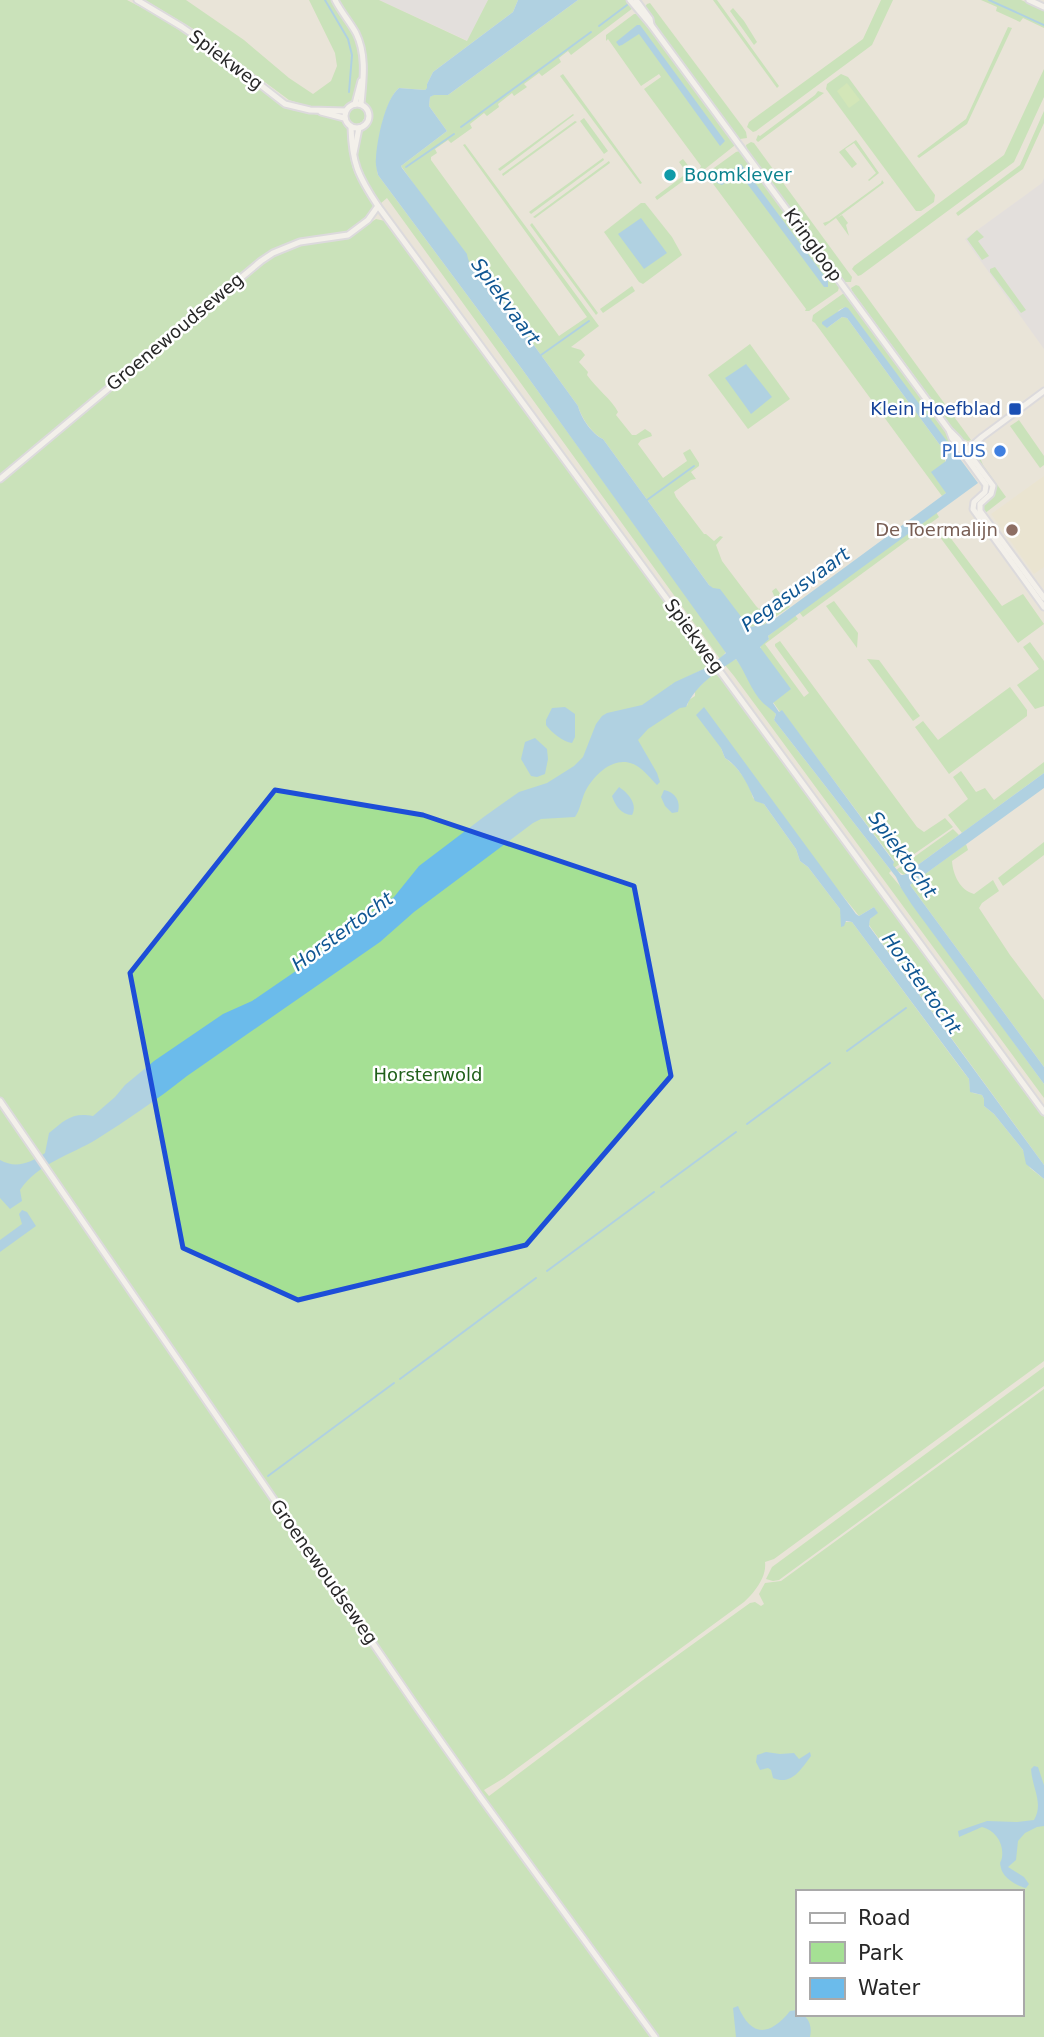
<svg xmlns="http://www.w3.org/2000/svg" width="1044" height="2037" font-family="'DejaVu Sans',sans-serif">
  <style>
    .industrial { fill: #dcd9e1 }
    .education { fill: #ebe4c7 }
    .green { fill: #a5e094; fill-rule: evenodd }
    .pitch { fill: #b8e890 }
    .water { fill: #6bbbeb }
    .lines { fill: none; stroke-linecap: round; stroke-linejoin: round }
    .stream { stroke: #6bbbeb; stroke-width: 2 }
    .secondary-casing { stroke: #cdcfe0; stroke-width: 9 }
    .secondary { stroke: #fff; stroke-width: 5 }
    .marked { fill: none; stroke: #1d4ed8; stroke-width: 5; stroke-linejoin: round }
    .culture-dot { fill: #0f9aa8; stroke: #fff; stroke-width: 2.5 }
    .transit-dot { fill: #1a4fb4; stroke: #fff; stroke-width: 2.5 }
    .shop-dot { fill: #3f7fe0; stroke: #fff; stroke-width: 2.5 }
    .education-dot { fill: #8d6e63; stroke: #fff; stroke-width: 2.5 }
    .labels { text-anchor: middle; stroke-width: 5; stroke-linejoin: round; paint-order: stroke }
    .street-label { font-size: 18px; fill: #272727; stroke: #fff }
    .culture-label { font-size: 18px; fill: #0d838f; stroke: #fff; text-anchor: start }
    .transit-label { font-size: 18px; fill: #164399; stroke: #fff; text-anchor: end }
    .shop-label { font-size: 18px; fill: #366cbe; stroke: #fff; text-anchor: end }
    .education-label { font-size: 18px; fill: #785e54; stroke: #fff; text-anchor: end }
    .park-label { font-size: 18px; fill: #20601a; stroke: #fff }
    .water-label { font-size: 19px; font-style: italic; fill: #0f5692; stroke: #fff }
  </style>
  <rect width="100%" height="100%" fill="#e9e4d8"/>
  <g class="industrial">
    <path d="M379 0H488L468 41Z"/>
    <path d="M1044 178V349L965 239 1042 183Z"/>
  </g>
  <path class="education" d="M1044 476V567L1034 574 991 514Z"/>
  <g class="green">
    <path d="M0 0H127L156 15 204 46 282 106 292 110 342 119C353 135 348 144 351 161 354 179 367 190 373 206L370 213 351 229 354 233 376 219 385 221 707 660 706 662 710 666 671 685 687 706 689 700 695 696V691L714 672 722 680 1044 1117V1165L869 925 870 919 877 913 874 907 859 916 851 906 721 748 725 758C737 766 750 783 753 798L764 804 796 849 800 861 808 867 840 909 845 922H852L962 1070 969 1079 970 1090 973 1093 982 1095 984 1099V1106L994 1114 1023 1150 1030 1168 1044 1179V1361L774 1559 765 1562C767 1577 754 1593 744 1602L504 1778 484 1790 489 1796 643 1680 750 1603 755 1602 761 1606 764 1604 759 1594 765 1583 781 1581 1044 1389V2037H0ZM797 1892H1021V2014H797Z"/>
    <path d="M145 0H186L244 40 289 78 313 94 331 81 337 66 335 53 309 0H379L467 41 488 0H518L513 12 433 72 427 84 428 88 425 90 399 88C384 100 373 157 378 175L522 369 725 650 726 652 720 659 387 198 380 204 362 175 358 163 357 150 361 131 371 122 369 107 359 100 345 108 308 106 289 100 195 30Z"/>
    <path d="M578 0H629L633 8 571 55 568 51 559 58 561 62 542 76 539 73 524 84 527 87 514 96 512 93 498 104 499 107 487 116 484 113 470 124 472 128 451 143 448 140 435 149 437 153 431 157V160L559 336 587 317 463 145 465 144 599 326 571 347 581 350 585 355 579 362 588 372 587 375C595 387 613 401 618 412L616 415 632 435H636L645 429 651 433 652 436 641 440 638 444 663 478 687 461 683 453 690 449 699 463V466L691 472 696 479 691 480 674 492 676 497 704 534H706L714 541 720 536 723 537 716 545 722 561 756 606 759 609 775 598 772 591 776 588 790 607 763 625 749 627 709 585 603 439C592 434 581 417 578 406L488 282 482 281 401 166 447 131 429 106 430 97 433 95H448Z"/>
    <path d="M713 0H717L779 86 777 88Z"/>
    <path d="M881 0H893L872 45 756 131 753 132 747 127 749 122 863 39Z"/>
    <path d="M981 0H1021L1044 10V28L1023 18 1020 22 996 11 997 7Z"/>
    <path d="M650 3 742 126 746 132 747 138 740 139 729 126 645 11V7L647 4Z"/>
    <path d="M733 8 744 21 757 42 754 45 730 11Z"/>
    <path d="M634 14H638L653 31 734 144V146L705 169 700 168 701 166 644 89 661 77 659 74 641 86 608 39 606 41V35Z"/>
    <path d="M1008 27 1012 28 967 124 919 158 917 156 966 119Z"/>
    <path d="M1044 69V97L1014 162 861 275 858 276 852 269 854 266 1004 155Z"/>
    <path d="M563 74 642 183 640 184 560 76Z"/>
    <path d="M841 74 848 77 935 195 934 202 921 211H916L826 89 827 84Z"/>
    <path d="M818 91 824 93 758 142 756 140 758 135 760 136 815 95Z"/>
    <circle cx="356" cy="115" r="9"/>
    <path d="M1044 111V123L1023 169 958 216 956 213 1020 165Z"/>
    <path d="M573 114 574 115 500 171 498 169Z"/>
    <path d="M584 118 608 151 604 154 580 121Z"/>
    <path d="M575 121 577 122 503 176 502 174Z"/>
    <path d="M856 140 879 173 869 181 868 180 876 173 854 143 845 149 857 164 852 168 839 152Z"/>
    <path d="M751 142 754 143 852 277 851 282H845L747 150 746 145Z"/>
    <path d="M740 151 839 287 838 291 809 311H805L806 309 708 177 707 173 736 152Z"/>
    <path d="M603 158 604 160 531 214 529 212Z"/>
    <path d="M683 159 694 173 657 200 655 197 687 173 679 162Z"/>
    <path d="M609 161 610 163 535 218 533 217Z"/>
    <path d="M882 180 884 183 837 218 842 215 848 223 846 225 849 236 836 218 825 226 823 223 829 221 881 183Z"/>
    <path d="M641 203H645L672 237 682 255 643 284 639 282 604 232Z"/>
    <path d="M532 223 598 313 596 315 530 225Z"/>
    <path d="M977 230 984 237 978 241 989 256 982 260 967 239Z"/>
    <path d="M995 267 1026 310 1021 313 990 272V269Z"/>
    <path d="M856 285 859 286 971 440 968 441 960 438 852 291 851 288Z"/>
    <path d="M632 286 635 291 603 313 600 309Z"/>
    <path d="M844 293 949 437 950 448 845 307 839 310 827 328 842 317 847 318 945 452 946 493 942 496 815 323 812 321 813 315Z"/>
    <path d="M750 344 790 399 748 429 708 375Z"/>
    <path d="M1019 420 1044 456V465L1040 468 1010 426Z"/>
    <path d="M976 448 983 465 1006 497 984 514 983 504 994 493 996 489 973 455Z"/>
    <path d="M936 512 939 517 803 617 799 612Z"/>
    <path d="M940 524 1002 606 1023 594 1044 624 1018 643 934 529Z"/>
    <path d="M834 601 858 633 857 648 826 606Z"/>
    <path d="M795 615 798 619 765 644 804 697 809 693 775 646V644L780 641 917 827 924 832 945 818 953 827 894 868 892 865 894 861 782 711 780 712 773 702 760 645 769 639 768 636Z"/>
    <path d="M1030 642 1044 661V706L1035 709 1017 685 1039 669 1023 647Z"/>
    <path d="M736 659 776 714 774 720 889 868 891 871 889 873 900 886 1044 1084V1098L734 676 725 665Z"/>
    <path d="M867 659 879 660 920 716 913 721Z"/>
    <path d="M1010 687 1027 710V716L949 774 915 727 923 721 938 740Z"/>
    <path d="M1044 762V773L962 833 948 815 968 799 953 777 961 771 976 792 985 788 994 800Z"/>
    <path d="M953 829 959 835 904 875 896 870Z"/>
    <path d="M1044 842V855L1003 886 998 878Z"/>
    <path d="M966 844 968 850 952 861C953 875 960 890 974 894L993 880 999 891 982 903 979 908 1010 955 1044 1000V1067L910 885Z"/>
    <path d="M1044 1367V1386L779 1580 773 1581 766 1579 772 1567Z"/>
  </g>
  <path class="pitch" d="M847 83 860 100 849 108 837 91Z"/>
  <g class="water">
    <path d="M518 0H578L448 95H434L430 97 429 106 447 131 401 166 402 168 467 254C468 263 478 279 488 282L578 406C581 418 592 434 603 439L709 585 713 588 720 589 749 627 763 625 776 618 946 493 931 472 946 461 945 452 847 318 842 317 827 328 822 324V322L845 307 848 308 978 483 768 636 769 639 760 647 791 689 773 703 779 712 782 710 894 862 893 865 901 875H904L1044 773V788L910 885 1044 1067V1084L912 905 901 888 896 877 774 720 776 714C771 709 768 707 763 703 751 691 746 673 736 659 716 672 696 685 686 707L680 708 648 729 638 740 657 773 660 782 657 785C651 779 645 771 637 766 616 753 594 774 585 792 581 801 580 810 575 817L541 819 533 823 414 912 380 942 187 1076C158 1099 127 1120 97 1139 71 1155 38 1163 20 1190L22 1201 10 1209 0 1198V1160C16 1169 30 1163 45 1153L49 1133C65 1120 72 1112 93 1116L115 1097 125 1085 154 1061 223 1014 252 1001 293 973 376 909 394 897 419 866 485 816 519 792 547 783 574 766 583 757 596 724 602 716 607 713 642 705 675 682 710 666 726 653 522 369 378 175C377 170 375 164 376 158 377 140 385 99 399 88L425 90 427 88V84L433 72 513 12Z"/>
    <path d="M637 25H640L725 141 720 146 639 34 622 45 619 46 616 42Z"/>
    <path d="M741 164 828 281V287H824L740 174H737L722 185 717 183V180Z"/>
    <path d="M641 218 667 253 644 269 618 234Z"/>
    <path d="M746 364 772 397 751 414 725 378Z"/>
    <path d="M565 707 575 714V737L572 743C563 742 551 732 546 725V720L552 708Z"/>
    <path d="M704 707 856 914 859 916 874 907 878 913 870 919 869 926 1044 1165V1179L1026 1164 1023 1150 994 1114 984 1106V1099L982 1095 970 1092 969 1079 852 922 846 921 844 926 841 927 840 909 808 867 800 861 796 849 764 804 755 801C748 785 740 767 725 758L721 748 696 715Z"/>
    <path d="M535 738 547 749 548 759 545 774 537 777 531 776 521 759 525 742Z"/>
    <path d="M619 787C628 793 638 804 632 815 621 815 615 805 612 796Z"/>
    <path d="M664 790C675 792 681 801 678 812L672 813 665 806 661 797Z"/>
    <path d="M22 1210 27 1212 36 1226 0 1252V1240L22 1224 19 1214Z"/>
    <path d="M766 1752 780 1754 794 1753 799 1759 810 1752 811 1756C801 1769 792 1786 773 1778L771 1770 768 1768 760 1770 756 1762 757 1755Z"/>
    <path d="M1034 1766 1038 1767 1044 1785V1826L1037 1827 1025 1833 1018 1841 1016 1860 1008 1867 1024 1877 1029 1884 1026 1888C1017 1886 1003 1878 1001 1868 999 1860 1001 1864 1002 1857 1004 1843 995 1830 982 1827L959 1837 958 1831 987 1821 1017 1822 1034 1820C1044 1803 1032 1788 1031 1769Z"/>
    <path d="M738 2006C751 2037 769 2037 790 2011L797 2010V2014H803C810 2021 812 2027 810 2037H736L733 2008Z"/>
  </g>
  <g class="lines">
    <g class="stream">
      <path d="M325 0 348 39 352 55 349 92"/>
      <path d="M989 0 1044 25"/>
      <path d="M599 26 627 5"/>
      <path d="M461 127 591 32"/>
      <path d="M406 167 454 134"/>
      <path d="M541 355 589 321"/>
      <path d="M647 500 694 466"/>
      <path d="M847 1051 906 1008"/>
      <path d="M747 1124 830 1063"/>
      <path d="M661 1187 736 1132"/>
      <path d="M547 1271 654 1192"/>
      <path d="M400 1379 536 1278"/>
      <path d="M268 1476 394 1383"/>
    </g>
    <g class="secondary-casing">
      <g id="secondary">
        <path d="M137 0 182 27 221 54 285 104 310 110 346 111"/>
        <path d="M335 0C341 12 350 22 356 33 367 55 363 81 361 104"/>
        <path d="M630 0 651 25 949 430 952 438 986 485 985 492 974 502 973 509 1044 607"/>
        <path d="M636 0 650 19 651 25"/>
        <path d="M1029 0 1044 7"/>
        <circle cx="357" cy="116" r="12"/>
        <path d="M355 104 361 81"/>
        <path d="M321 112 344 118"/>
        <path d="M351 127C352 163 358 176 378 206L1044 1112"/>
        <path d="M354 153 359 128"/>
        <path d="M951 432 958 439 993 486 991 494 980 504V511L1044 598"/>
        <path d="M966 451 982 437 1044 391"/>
        <path d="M0 479 261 261 273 253 300 242 348 235 368 220 378 206"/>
        <path d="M0 1101 416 1706 481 1798 655 2037"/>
      </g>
    </g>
    <use href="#secondary" class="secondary"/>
  </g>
  <path d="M0 0H1044V2037H0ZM275 790 423 815 634 886 671 1076 526 1245 298 1300 183 1248 130 973Z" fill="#e9e4d8" fill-opacity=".55" fill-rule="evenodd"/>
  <path class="marked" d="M275 790 423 815 634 886 671 1076 526 1245 298 1300 183 1248 130 973Z"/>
  <circle class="culture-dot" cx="670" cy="175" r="7"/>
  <rect class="transit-dot" x="1008" y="402" width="14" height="14" rx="3.5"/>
  <circle class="shop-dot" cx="1000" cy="451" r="7"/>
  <circle class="education-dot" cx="1012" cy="530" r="7"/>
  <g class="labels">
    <g class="street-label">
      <text transform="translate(226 60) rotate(37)" y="6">Spiekweg</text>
      <text transform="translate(813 245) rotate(54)" y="6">Kringloop</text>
      <text transform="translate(175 332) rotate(-40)" y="6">Groenewoudseweg</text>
      <text transform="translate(694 636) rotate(54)" y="6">Spiekweg</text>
      <text transform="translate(324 1572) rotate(55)" y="6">Groenewoudseweg</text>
    </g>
    <g class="culture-label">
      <text x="684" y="181">Boomklever</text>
    </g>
    <g class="transit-label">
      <text x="1001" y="415">Klein Hoefblad</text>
    </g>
    <g class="shop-label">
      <text x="986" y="457">PLUS</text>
    </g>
    <g class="education-label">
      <text x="998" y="536">De Toermalijn</text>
    </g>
    <g class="park-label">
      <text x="428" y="1081">Horsterwold</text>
    </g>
    <g class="water-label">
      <text transform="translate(506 301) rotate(54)" y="7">Spiekvaart</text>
      <text transform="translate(795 589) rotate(-36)" y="7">Pegasusvaart</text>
      <text transform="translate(903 854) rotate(54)" y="7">Spiektocht</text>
      <text transform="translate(342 931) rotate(-36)" y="7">Horstertocht</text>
      <text transform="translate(922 983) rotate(54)" y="7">Horstertocht</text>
    </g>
  </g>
  <rect x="796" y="1890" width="228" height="126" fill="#ffffff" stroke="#a9a9a9" stroke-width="2"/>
  <rect x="810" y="1913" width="35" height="10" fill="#ffffff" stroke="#a9a9a9" stroke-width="2"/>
  <text x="858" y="1925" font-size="21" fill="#272727">Road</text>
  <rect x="810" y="1942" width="35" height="21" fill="#a5e094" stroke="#a9a9a9" stroke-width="2"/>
  <text x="858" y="1960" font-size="21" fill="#272727">Park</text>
  <rect x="810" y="1978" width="35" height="21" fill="#6bbbeb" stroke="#a9a9a9" stroke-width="2"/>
  <text x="858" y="1995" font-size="21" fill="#272727">Water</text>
</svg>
